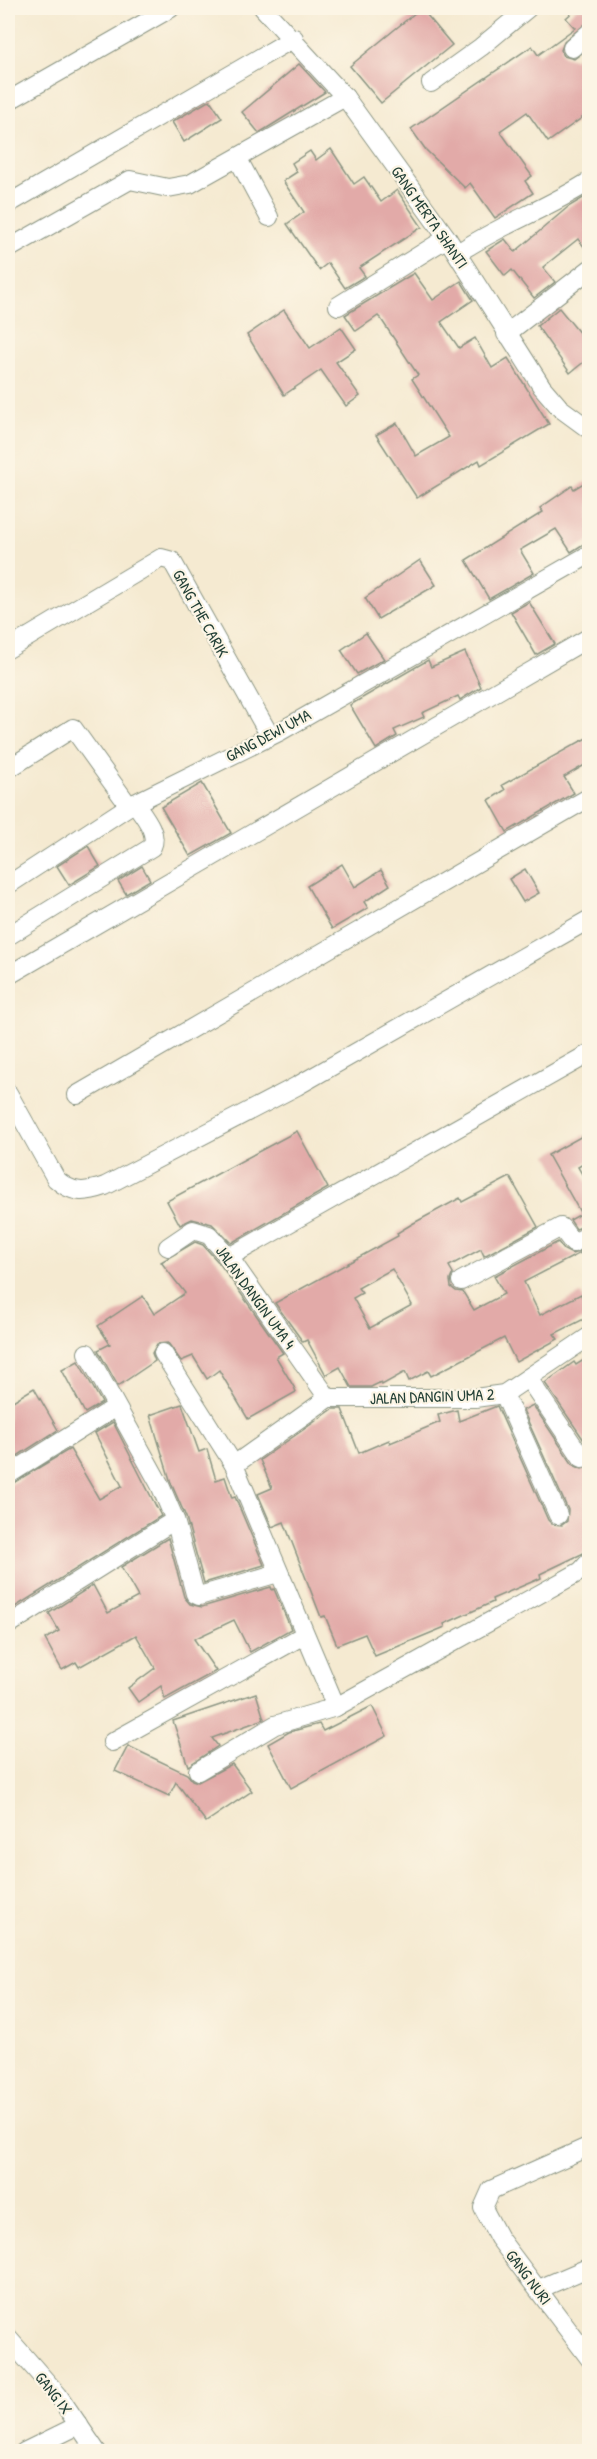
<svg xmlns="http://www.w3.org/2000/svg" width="597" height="2459" font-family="'Patrick Hand',sans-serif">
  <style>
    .building { fill: #e2aaa8; fill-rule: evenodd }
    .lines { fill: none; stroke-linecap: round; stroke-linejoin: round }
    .street-casing { stroke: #8a9482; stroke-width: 20 }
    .street { stroke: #fff; stroke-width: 18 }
    .labels { text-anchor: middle; stroke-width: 4.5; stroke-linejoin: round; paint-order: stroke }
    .street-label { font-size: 16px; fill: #1f3d34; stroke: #fcf5e5 }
  </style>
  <rect width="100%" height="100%" fill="#fcf5e5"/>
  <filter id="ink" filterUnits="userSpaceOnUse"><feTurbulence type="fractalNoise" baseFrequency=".0167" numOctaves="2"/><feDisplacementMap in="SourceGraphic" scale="12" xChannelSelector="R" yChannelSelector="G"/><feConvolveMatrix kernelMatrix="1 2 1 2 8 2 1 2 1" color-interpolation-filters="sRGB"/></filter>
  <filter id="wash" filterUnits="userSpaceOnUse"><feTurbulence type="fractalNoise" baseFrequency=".008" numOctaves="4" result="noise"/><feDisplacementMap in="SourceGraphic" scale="24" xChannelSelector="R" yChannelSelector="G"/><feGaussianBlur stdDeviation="1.35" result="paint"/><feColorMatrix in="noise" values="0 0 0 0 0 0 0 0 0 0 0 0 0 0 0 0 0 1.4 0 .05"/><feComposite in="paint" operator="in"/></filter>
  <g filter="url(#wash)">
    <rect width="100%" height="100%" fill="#f5ead1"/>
    <g id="blocks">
      <g class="building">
        <path d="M421 8 452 45 381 103 350 66Z"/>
        <path d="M577 8H590V21L565 40 561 50 564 56 574 59 590 47V112L548 142 527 112 500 131 532 176 525 181 533 193 495 218 470 183 465 188 426 150 411 129 532 46 538 55 575 28 566 18Z"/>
        <path d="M299 64 325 92 259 133 242 112Z"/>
        <path d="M210 100 222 118 184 142 172 122Z"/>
        <path d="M331 149 354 184 364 177 381 202 397 190 422 227 359 268 365 276 345 288 328 263 319 270 287 224 304 212 283 181 297 172 292 163 310 151 316 160Z"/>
        <path d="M590 194V254L578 239 543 267 555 282 534 298 512 270 505 276 486 251 505 239 515 252 568 207Z"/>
        <path d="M414 273 433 300 461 281 473 300 441 322 459 348 475 338 492 368 508 358 549 424 481 465 479 460 417 498 376 435 397 423 416 456 449 437 412 379 418 375 381 319 378 316 356 331 345 315Z"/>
        <path d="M559 308 590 346V357L570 373 537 326Z"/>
        <path d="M284 310 310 348 341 327 356 349 336 362 360 396 346 406 321 370 284 395 247 335Z"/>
        <path d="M590 479V540L571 552 556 529 520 550 534 573 489 599 466 560 543 512 540 508 572 486 574 489Z"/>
        <path d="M420 560 436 585 378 619 365 598Z"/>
        <path d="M529 602 555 644 536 655 511 612Z"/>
        <path d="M366 633 384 659 357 674 341 650Z"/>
        <path d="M465 652 481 687 460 700 458 696 422 713 424 717 394 730 397 736 376 749 350 705 428 660 431 667Z"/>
        <path d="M590 736V762L564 777 574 793 507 832 489 800 505 790 502 785Z"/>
        <path d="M202 783 231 833 190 856 161 807Z"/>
        <path d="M88 846 100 866 69 885 57 866Z"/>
        <path d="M342 864 355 887 381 870 390 885 364 902 368 908 332 929 307 886Z"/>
        <path d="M142 866 150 880 126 894 118 881Z"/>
        <path d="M525 869 539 893 523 902 509 879Z"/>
        <path d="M297 1131 328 1188 231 1243 212 1224 192 1219 180 1225 167 1201Z"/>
        <path d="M584 1135 590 1146V1160L578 1167 590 1188V1224L576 1229 570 1220 581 1214 548 1155Z"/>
        <path d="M510 1177 538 1227 484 1256 481 1249 449 1266 453 1273 450 1280 451 1287 456 1291 463 1292 474 1310 504 1294 494 1276 558 1242 564 1250 572 1254 590 1248 524 1282 540 1315 581 1294 590 1316 554 1334 558 1339 516 1362 504 1338 431 1376 428 1371 409 1381 405 1372 382 1385 381 1382 371 1387H351L340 1367 326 1375 307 1340 303 1342 275 1303 398 1236 397 1233 412 1224 460 1198 462 1202ZM392 1269 412 1305 370 1328 353 1298 362 1293 358 1288Z"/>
        <path d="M195 1242 203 1245 220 1264 283 1353 276 1357 294 1387 296 1392 248 1419 219 1370 207 1379 193 1356 181 1361 168 1343 157 1344 152 1353 155 1361 118 1386 98 1350 110 1344 98 1326 143 1296 154 1314 185 1293 161 1262Z"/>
        <path d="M590 1356V1449L545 1383 574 1362 576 1365Z"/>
        <path d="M78 1361 102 1403 85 1413 62 1370Z"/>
        <path d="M34 1388 58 1430 8 1462V1404Z"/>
        <path d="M182 1404 199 1452 207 1449 216 1480 225 1477 232 1498 235 1497 264 1565 204 1583 186 1517 171 1483 150 1415Z"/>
        <path d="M533 1405 573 1465 582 1469 590 1466V1550L540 1574 541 1578 492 1599 493 1602 444 1624 445 1627 375 1656 365 1634 337 1645 325 1616 321 1617 284 1522 272 1527 258 1494 272 1488 260 1460 333 1409H342L359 1453 389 1440 390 1443 440 1422 438 1415 457 1410 459 1421 497 1406 548 1520 552 1524 562 1525 567 1521 568 1510 523 1410Z"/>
        <path d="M113 1422 161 1516 15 1607 8 1595V1486L70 1449 99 1499 122 1486 95 1433Z"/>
        <path d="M168 1538 184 1597 190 1604 202 1607 271 1587 272 1590 274 1589 291 1629 250 1652 234 1620 194 1639 216 1671 165 1699 161 1686 138 1702 128 1688 155 1668 136 1635 79 1667 76 1662 62 1670 45 1639 59 1631 49 1613 93 1585 108 1613 138 1597 121 1567Z"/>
        <path d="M256 1693 264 1719 212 1738 218 1746 188 1766 173 1721Z"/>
        <path d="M372 1706 387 1736 291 1788 268 1744 289 1732 319 1724 323 1731Z"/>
        <path d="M128 1746 187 1774 192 1780 198 1782 232 1764 252 1791 206 1822 176 1782 169 1796 115 1771Z"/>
      </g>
    </g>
  </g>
  <g filter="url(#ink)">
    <use href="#blocks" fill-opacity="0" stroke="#8a9482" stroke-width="1.5"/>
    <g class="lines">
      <g class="street-casing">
        <g id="street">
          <path d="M263 8 345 97 447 238 542 387 560 408 590 430"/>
          <path d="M572 48 590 32"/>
          <path d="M431 83 481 47 528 8"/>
          <path d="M8 101 171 8"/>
          <path d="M238 159 269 217"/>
          <path d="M8 204 294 38"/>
          <path d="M8 249 130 180 168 188 190 184 345 97"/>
          <path d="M458 253C499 225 547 209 590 181"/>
          <path d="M338 306 447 238"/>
          <path d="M506 334 590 269"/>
          <path d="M8 649 161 558 172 561 270 736"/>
          <path d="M8 769 73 728 129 806"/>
          <path d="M8 885 129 806 279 732 590 554"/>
          <path d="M8 936 152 847C159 833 143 815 135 803"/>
          <path d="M9 975 590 637"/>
          <path d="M8 1093 56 1179C72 1194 85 1193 105 1186L297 1086 590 919"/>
          <path d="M77 1095 590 797"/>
          <path d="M168 1247 193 1230 209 1235 229 1257 328 1398"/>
          <path d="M229 1257 590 1053"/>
          <path d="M461 1281 561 1227 573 1243 590 1235"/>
          <path d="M87 1353 160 1485 175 1520 195 1594 199 1596 278 1573"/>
          <path d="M163 1353 234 1465 336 1707"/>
          <path d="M528 1378 582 1458"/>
          <path d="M504 1394 558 1515"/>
          <path d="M328 1398H475L504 1394 590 1336"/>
          <path d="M234 1465 328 1398"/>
          <path d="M8 1475 116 1407"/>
          <path d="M8 1625 175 1520"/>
          <path d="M112 1742 304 1635"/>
          <path d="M198 1771 275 1725 336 1707 581 1571 590 1561"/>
          <path d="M590 2146 491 2190 483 2208 499 2238 590 2359"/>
          <path d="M539 2289 590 2267"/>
          <path d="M8 2338 58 2395 97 2452"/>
          <path d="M24 2452 79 2425"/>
        </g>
      </g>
      <use href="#street" class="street"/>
    </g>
  </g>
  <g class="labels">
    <g class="street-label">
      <text transform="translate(430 217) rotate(55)" y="6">GANG MERTA SHANTI</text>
      <text transform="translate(201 613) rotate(61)" y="6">GANG THE CARIK</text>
      <text transform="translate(268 735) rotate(-28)" y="6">GANG DEWI UMA</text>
      <text transform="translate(256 1297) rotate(54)" y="6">JALAN DANGIN UMA 4</text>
      <text transform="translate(432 1396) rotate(-2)" y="6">JALAN DANGIN UMA 2</text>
      <text transform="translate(529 2277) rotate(53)" y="6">GANG NURI</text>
      <text transform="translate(54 2393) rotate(52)" y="6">GANG IX</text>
    </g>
  </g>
  <rect width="597" height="2459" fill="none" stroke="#fcf5e5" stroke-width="30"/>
</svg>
